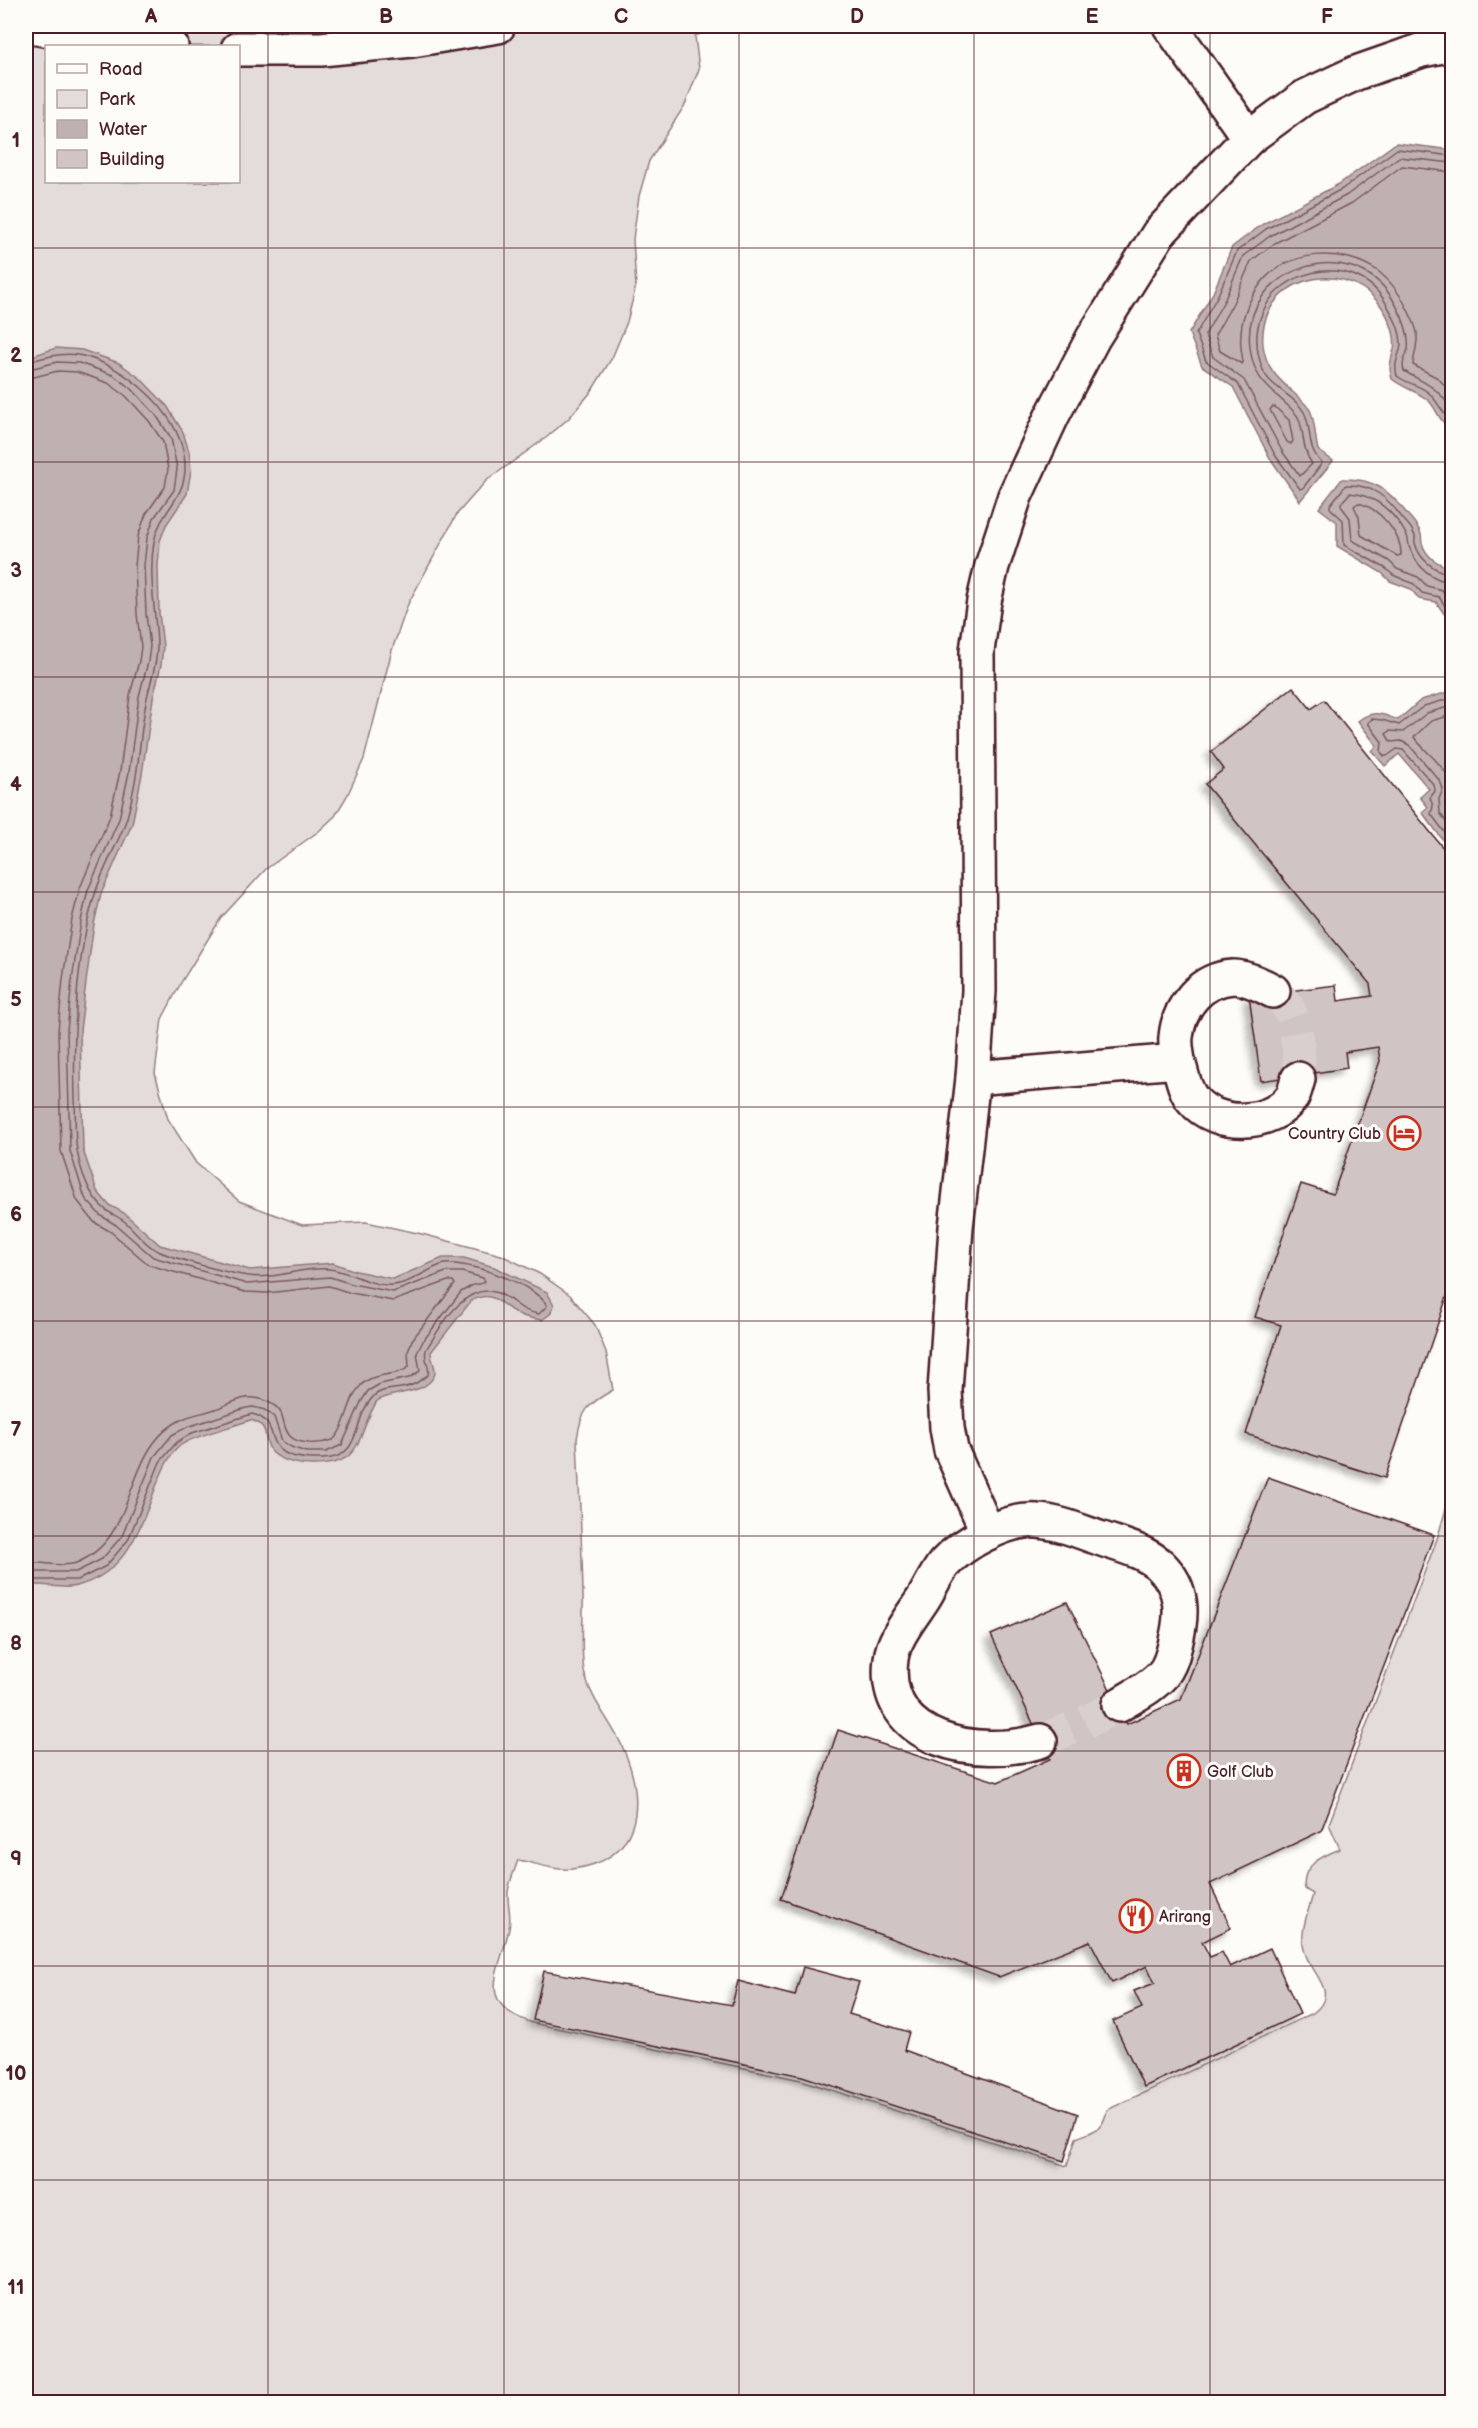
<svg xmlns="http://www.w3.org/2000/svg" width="1478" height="2428" font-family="'Balsamiq Sans',sans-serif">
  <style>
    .green { fill: #e3dcda; stroke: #967e82; stroke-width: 1.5; fill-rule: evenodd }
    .water { fill: #c0b1b1; stroke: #91777b; stroke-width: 1.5 }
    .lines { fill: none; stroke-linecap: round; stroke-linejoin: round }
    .shore { stroke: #795961; stroke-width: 1.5 }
    .building { fill: #d0c5c4; stroke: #4a1f2b; stroke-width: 1.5; filter: url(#shadow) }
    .minor-tunnel { stroke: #d9d0ce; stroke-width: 33; stroke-dasharray: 33 16; stroke-linecap: butt }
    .minor-casing { stroke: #4a1f2b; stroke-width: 38 }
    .minor { stroke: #fdfcf7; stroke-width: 33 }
    .grid { fill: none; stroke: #4a1f2b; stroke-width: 1.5; stroke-opacity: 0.55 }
    .labels { text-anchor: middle; stroke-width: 6; stroke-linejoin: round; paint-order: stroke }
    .poi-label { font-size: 16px; fill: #4a1f2b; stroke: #fdfcf7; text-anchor: start }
    .neatline { fill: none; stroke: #4a1f2b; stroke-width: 2 }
    .grid-label { font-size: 20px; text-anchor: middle; font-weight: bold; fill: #4a1f2b }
  </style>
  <defs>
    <filter id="shadow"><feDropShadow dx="-5.5" dy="5.5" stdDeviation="3" flood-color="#0004"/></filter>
  </defs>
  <rect width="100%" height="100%" fill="#fdfcf7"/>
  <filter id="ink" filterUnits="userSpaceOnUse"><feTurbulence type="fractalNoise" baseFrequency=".0167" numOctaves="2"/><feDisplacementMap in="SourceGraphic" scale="12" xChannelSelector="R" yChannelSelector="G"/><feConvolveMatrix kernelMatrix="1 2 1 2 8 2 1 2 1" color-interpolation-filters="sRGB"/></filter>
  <g filter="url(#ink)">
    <path class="green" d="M26 26H723L695 36 699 69 685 105 649 161 639 196 633 239 636 286 627 322 612 358 591 392 569 418 547 437 486 481 457 514 408 604 392 650 364 759 347 796 335 816 319 831 266 869 221 918 182 981 162 1019 155 1073 168 1119 196 1163 239 1201 302 1225 366 1222 422 1234 501 1255 540 1274 570 1295 595 1325 606 1352 613 1390C588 1404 581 1410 577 1439 579 1491 582 1542 583 1594 584 1620 580 1646 584 1671 590 1699 612 1723 623 1748 647 1802 641 1861 572 1869 554 1871 536 1863 518 1860 515 1870 509 1882 508 1892 507 1904 512 1915 509 1929 500 1972 473 2004 533 2023L801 2080 1067 2166 1076 2138C1094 2131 1103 2131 1107 2110L1313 2013C1343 1990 1305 1971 1303 1944 1301 1928 1309 1910 1313 1894L1305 1889C1300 1866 1322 1856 1340 1849L1329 1824 1437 1539 1452 1489V2402H26ZM46 46H238V182H46Z"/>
    <g class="water">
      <path d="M1396 143 1452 150V426C1441 426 1437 410 1430 402 1419 391 1404 389 1392 379 1388 366 1391 361 1394 349 1397 334 1387 313 1378 302 1339 255 1257 280 1263 345 1266 370 1280 380 1297 396 1301 400 1307 405 1310 410 1315 420 1315 438 1318 450L1333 461 1300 501 1270 458 1233 387 1202 366 1189 333 1213 293 1232 247 1263 224 1339 184Z"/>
      <path d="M56 348 82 350 119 363 141 379 167 406 183 432 189 452 191 470 187 494 166 525 160 541 158 565 159 613 163 646 161 665 153 698 142 774 132 824 101 894 94 924 86 982 80 1031 83 1150 97 1191 109 1205 124 1213 160 1245 250 1270 333 1263 356 1271 393 1279 443 1258H464L494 1267 547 1292 554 1305 550 1314 542 1320C534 1319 526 1318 518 1314 500 1306 494 1288 471 1301L431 1352C430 1360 438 1368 434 1376 425 1395 391 1391 377 1401 355 1437 365 1466 311 1465 299 1465 281 1461 272 1452 261 1439 272 1425 250 1420 233 1427 195 1435 181 1445 169 1454 163 1470 157 1484 141 1526 128 1571 80 1585 63 1591 43 1582 26 1586V358Z"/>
      <path d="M1342 479C1374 478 1389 490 1408 515 1412 520 1419 527 1421 534 1422 537 1421 540 1422 543 1426 558 1439 564 1452 569V625L1436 602 1419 599 1411 589 1390 581 1382 573 1337 546V522L1319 508Z"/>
      <path d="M1452 691V852L1422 812 1428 807 1420 797 1429 789 1399 754 1385 766 1372 751 1377 746 1358 721C1372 709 1383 714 1398 720L1421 700Z"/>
    </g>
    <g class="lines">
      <g class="shore">
        <path d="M1452 156 1397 149 1342 189 1266 229 1237 251 1218 295 1196 334 1206 361 1238 384 1275 455 1300 489 1303 488 1322 463C1305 446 1313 430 1304 412 1295 395 1270 388 1263 370 1229 283 1345 235 1386 303 1393 316 1404 334 1400 350 1397 360 1394 364 1397 376 1407 384 1422 385 1431 395 1438 402 1444 417 1452 420"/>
        <path d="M1452 163 1399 157 1347 195 1270 236 1243 256 1225 299 1205 335 1213 357 1244 380 1282 451 1300 476 1312 464C1301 448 1305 432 1298 417 1295 412 1289 407 1285 403 1265 385 1253 376 1250 347 1240 268 1351 232 1392 298 1401 313 1410 331 1408 349 1406 358 1401 362 1404 371 1426 384 1439 387 1452 411"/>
        <path d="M1452 172 1402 166 1352 203 1275 243 1251 261 1233 303 1215 335 1220 351 1242 364C1244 359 1241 353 1241 347 1239 325 1246 304 1259 286 1284 249 1344 246 1379 272 1392 282 1402 297 1409 312 1412 319 1416 326 1417 333 1418 345 1414 354 1413 365L1438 378 1452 394"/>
        <path d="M26 362C45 358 63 351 83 356 126 367 176 410 184 455 191 499 160 507 154 542 148 577 156 611 157 645 158 665 149 684 146 703 141 727 140 752 136 776 133 792 130 811 124 826 115 849 102 871 95 894 76 955 73 1035 75 1099 76 1115 74 1134 77 1150 80 1169 89 1197 105 1209 110 1214 118 1216 124 1221 135 1230 143 1243 156 1250 171 1258 231 1274 249 1276 276 1280 302 1266 329 1269 350 1271 372 1287 393 1285 410 1284 426 1270 441 1265 463 1258 538 1285 547 1306L539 1314C517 1310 519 1303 502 1295 468 1277 441 1325 426 1350 423 1359 431 1366 428 1375 423 1378 418 1383 412 1385 400 1391 383 1386 373 1397 352 1418 363 1460 321 1459 310 1459 300 1459 289 1455 265 1445 279 1420 252 1414L192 1433 177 1442 160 1462 128 1540 106 1566 78 1580H26"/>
        <path d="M26 370 57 362 79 363 113 375 132 389 156 415 171 438 177 469 174 490 154 518 147 538 144 565 146 614 150 646 148 662 139 696 129 772 119 819 88 890 81 921 72 980 67 1031 70 1151 85 1198 100 1215 116 1225 153 1257 247 1284 330 1277 352 1284 393 1292 446 1272H462L483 1278 485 1281 483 1283 473 1285 461 1292 423 1341 417 1353 420 1371 409 1378 380 1384 368 1391 361 1402 342 1445 326 1452H306L291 1447 282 1441 274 1417 265 1410 253 1407 246 1408 187 1427 172 1435 154 1457 122 1536 102 1559 76 1572H26"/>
        <path d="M26 379 58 371 77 372 108 383 126 396 149 421 163 442 168 469 165 487 146 514 138 536 135 566 137 614 141 647 139 661 130 695 120 771 110 816 80 888 72 919 63 979 58 1031 61 1151 77 1200 94 1222 111 1232 149 1265 245 1292 267 1293 329 1286 351 1293 393 1301 448 1281H453L455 1284 412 1340 408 1352 409 1367C395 1378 375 1371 361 1385 347 1400 347 1427 333 1440 321 1444 298 1446 289 1435 280 1423 288 1411 268 1402 262 1399 253 1397 246 1398 235 1400 225 1406 215 1409 205 1413 194 1414 185 1418 120 1446 142 1537 76 1563 61 1568 41 1561 26 1563"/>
        <path d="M1272 407H1275L1289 420 1293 441 1291 444 1287 442 1270 410Z"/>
        <path d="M1358 503C1378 507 1402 534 1401 555L1397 556 1361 535 1359 517 1354 506Z"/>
        <path d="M1452 574C1436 572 1419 560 1415 543 1414 537 1417 539 1414 534 1412 528 1407 523 1403 519 1388 498 1373 484 1346 485L1330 505V508L1343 520 1344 545 1385 568 1393 575 1414 584 1422 593 1439 597 1452 616"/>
        <path d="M1452 582C1433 581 1417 567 1410 549 1408 545 1409 540 1407 536 1395 513 1376 495 1350 493L1341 503V506L1350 518 1352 540 1389 561 1397 569 1418 577 1427 586 1442 590 1452 604"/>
        <path d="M1452 698 1424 706 1399 725 1382 720 1372 719 1368 723 1382 742 1381 752 1384 756H1387L1397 749 1403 750 1434 785 1435 791 1430 798 1433 806 1431 814 1452 842"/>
        <path d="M1452 706 1427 713 1403 732 1389 731 1386 734 1391 742 1401 741 1409 745 1440 781 1443 789 1439 799 1440 813 1452 830"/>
        <path d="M1452 715 1431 721 1414 737C1424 751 1441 762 1449 778 1455 790 1445 804 1452 815"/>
      </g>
    </g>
    <g class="building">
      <path d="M1293 687 1311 709 1324 700 1452 859V1282L1385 1478 1246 1434 1281 1325 1255 1317 1301 1184 1333 1194 1380 1061 1378 1047 1345 1052 1347 1068 1261 1081 1249 996 1336 985 1338 1001 1372 996 1370 984 1205 784 1224 769 1211 752Z"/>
      <path d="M1268 1477 1434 1535 1321 1831 1210 1884 1231 1928 1202 1942 1210 1957 1222 1952 1230 1967 1270 1948 1300 2014 1144 2087 1113 2021 1142 2008 1134 1991 1155 1983 1147 1966 1112 1983 1090 1941 999 1977 781 1899 838 1730 998 1782 1050 1759 991 1635 1067 1602 1127 1724 1181 1699Z"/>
      <path d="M803 1967 859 1982 849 2014 909 2032 904 2050 1078 2114 1064 2161 802 2076 533 2020 544 1971 732 2005 738 1981 795 1996Z"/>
    </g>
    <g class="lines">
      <g class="minor-tunnel">
        <path d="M1273 991C1278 997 1286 1002 1289 1009 1299 1030 1300 1057 1298 1079"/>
        <path d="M1040 1741 1082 1724 1119 1705"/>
      </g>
      <g class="minor-casing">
        <g id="minor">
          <path d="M26 26 105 39 171 46"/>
          <path d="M1170 26 1249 138"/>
          <path d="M238 49H321L412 40 498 26"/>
          <path d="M1178 1061C1177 1053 1175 1045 1176 1037 1179 1006 1201 979 1233 977 1246 977 1262 985 1273 991"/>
          <path d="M973 1078 1178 1061C1182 1074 1184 1090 1193 1100 1216 1128 1271 1127 1292 1097 1295 1092 1296 1085 1298 1079"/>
          <path d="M988 1533 951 1450 947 1428 945 1391 956 1227 973 1078 979 991 977 651 984 601 992 566 1015 496 1052 416 1093 338 1159 233 1249 138 1305 97 1356 73 1422 50 1452 44"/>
          <path d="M1040 1741C979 1759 880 1743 891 1659 893 1639 912 1616 923 1599 930 1588 936 1574 944 1564 963 1543 1007 1518 1037 1521 1059 1522 1081 1532 1102 1539 1122 1546 1144 1551 1160 1565 1184 1588 1183 1615 1175 1645 1173 1654 1169 1667 1163 1674 1152 1687 1133 1696 1119 1705"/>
        </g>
      </g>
      <use href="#minor" class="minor"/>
    </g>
  </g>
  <path class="grid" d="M268 26V2402M504 26V2402M739 26V2402M974 26V2402M1210 26V2402M26 248H1452M26 462H1452M26 677H1452M26 892H1452M26 1107H1452M26 1321H1452M26 1536H1452M26 1751H1452M26 1966H1452M26 2180H1452"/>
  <defs>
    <g id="hotel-ring" transform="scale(1.725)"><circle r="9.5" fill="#fdfcf7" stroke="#c8321e" stroke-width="1.5"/><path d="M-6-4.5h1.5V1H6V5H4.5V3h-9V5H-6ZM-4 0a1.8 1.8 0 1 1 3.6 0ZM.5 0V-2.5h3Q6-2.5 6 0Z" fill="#c8321e"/></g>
    <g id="building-ring" transform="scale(1.725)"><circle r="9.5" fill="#fdfcf7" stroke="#c8321e" stroke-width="1.5"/><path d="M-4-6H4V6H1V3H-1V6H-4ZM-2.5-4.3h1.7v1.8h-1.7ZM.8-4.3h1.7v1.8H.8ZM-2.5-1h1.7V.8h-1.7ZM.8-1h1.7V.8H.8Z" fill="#c8321e"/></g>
    <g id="restaurant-ring" transform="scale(1.725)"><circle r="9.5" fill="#fdfcf7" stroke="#c8321e" stroke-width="1.5"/><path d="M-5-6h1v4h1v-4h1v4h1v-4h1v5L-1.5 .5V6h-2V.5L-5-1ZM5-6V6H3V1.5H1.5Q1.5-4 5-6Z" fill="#c8321e"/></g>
  </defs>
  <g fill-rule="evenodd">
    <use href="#hotel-ring" x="1404" y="1133"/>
    <use href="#building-ring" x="1184" y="1771"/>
    <use href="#restaurant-ring" x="1136" y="1916"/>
  </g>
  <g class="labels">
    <g class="poi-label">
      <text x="1381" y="1139" text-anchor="end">Country Club</text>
      <text x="1207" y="1777">Golf Club</text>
      <text x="1159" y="1922">Arirang</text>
    </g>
  </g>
  <rect width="1478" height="2428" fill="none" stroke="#fdfcf7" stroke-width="66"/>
  <rect x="45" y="45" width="195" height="138" fill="#fdfcf7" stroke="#b5a4a5" stroke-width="1.5"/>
  <rect x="57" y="64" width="30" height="9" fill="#fdfcf7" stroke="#b5a4a5" stroke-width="1.5"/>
  <text x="99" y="75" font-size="18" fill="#4a1f2b">Road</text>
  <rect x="57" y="90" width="30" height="18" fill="#e3dcda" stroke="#b5a4a5" stroke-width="1.5"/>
  <text x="99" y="105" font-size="18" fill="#4a1f2b">Park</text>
  <rect x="57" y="120" width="30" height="18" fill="#c0b1b1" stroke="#b5a4a5" stroke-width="1.5"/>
  <text x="99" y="135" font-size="18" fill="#4a1f2b">Water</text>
  <rect x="57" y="150" width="30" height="18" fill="#d0c5c4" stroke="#b5a4a5" stroke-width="1.5"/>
  <text x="99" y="165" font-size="18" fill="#4a1f2b">Building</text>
  <rect x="33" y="33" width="1412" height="2362" class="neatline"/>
  <g class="grid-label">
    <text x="151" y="23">A</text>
    <text x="386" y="23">B</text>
    <text x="621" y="23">C</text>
    <text x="857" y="23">D</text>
    <text x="1092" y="23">E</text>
    <text x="1327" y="23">F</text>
    <text x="16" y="147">1</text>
    <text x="16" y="362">2</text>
    <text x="16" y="577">3</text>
    <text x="16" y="791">4</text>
    <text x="16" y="1006">5</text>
    <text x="16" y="1221">6</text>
    <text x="16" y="1436">7</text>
    <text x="16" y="1650">8</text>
    <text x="16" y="1865">9</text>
    <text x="16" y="2080">10</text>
    <text x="16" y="2294">11</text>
  </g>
</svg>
